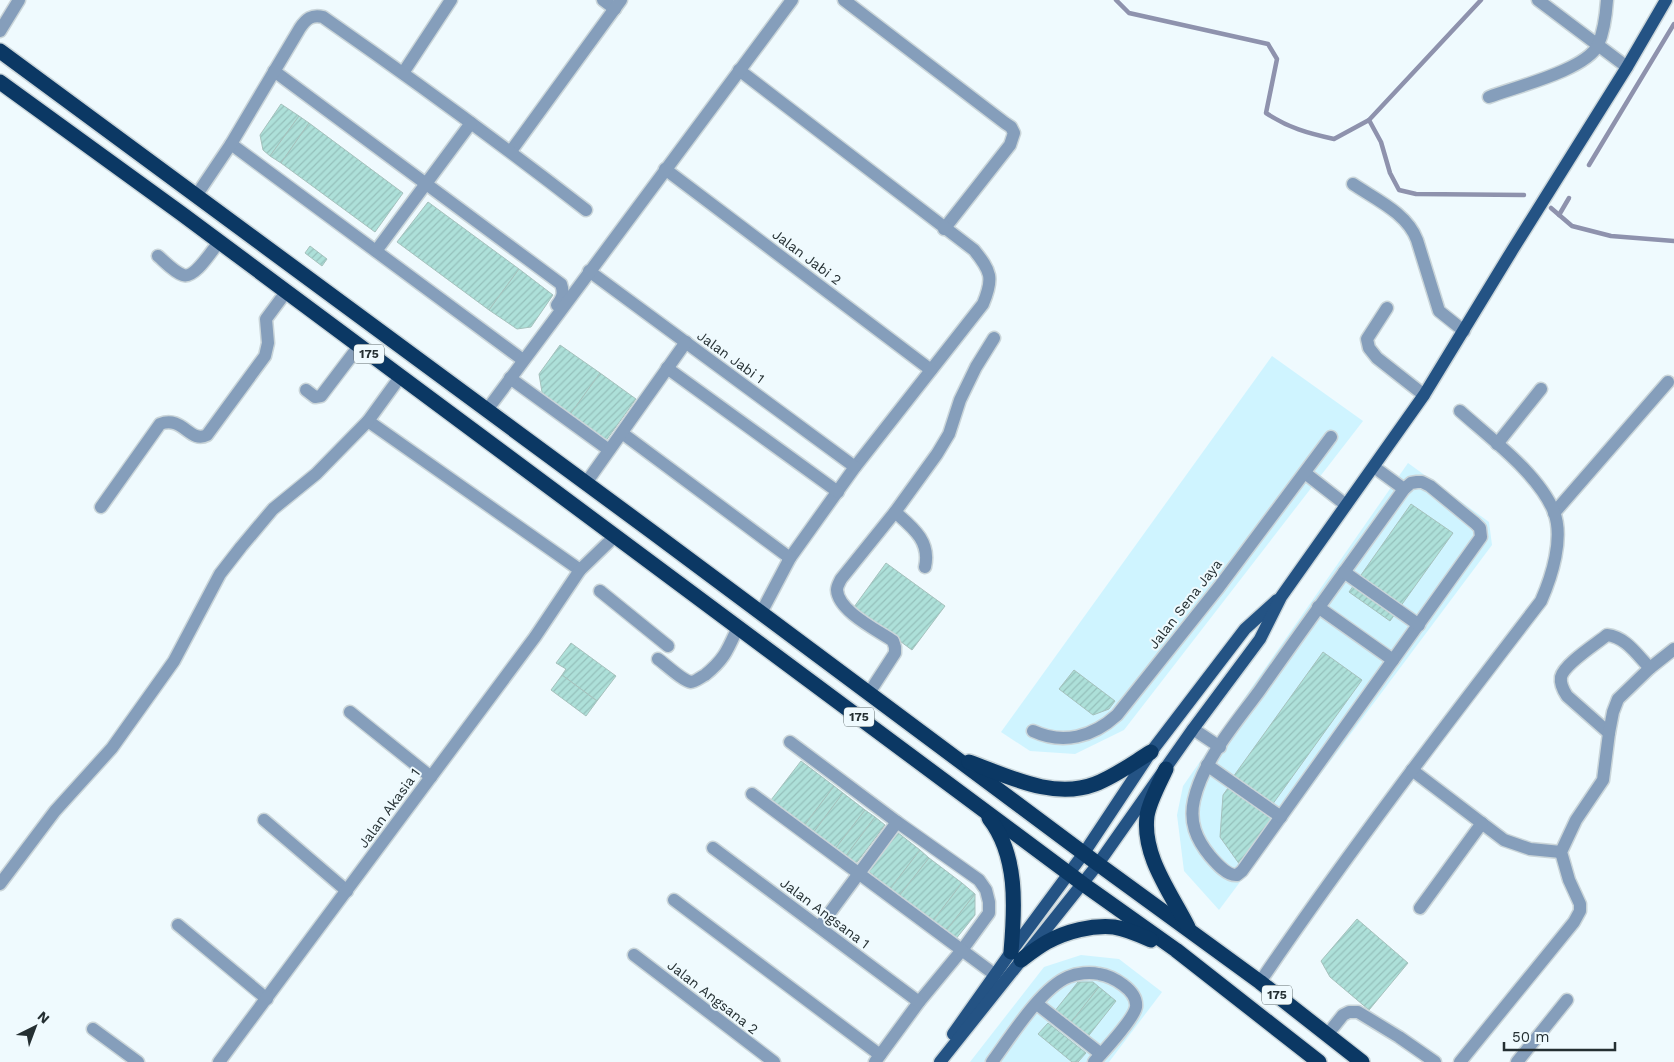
<svg xmlns="http://www.w3.org/2000/svg" width="1674" height="1062" font-family="'Work Sans',sans-serif">
  <style>
    .built { fill: #cff4ff }
    .lines { fill: none; stroke-linecap: round; stroke-linejoin: round }
    .stream { stroke: #8e92ad; stroke-width: 4.5 }
    .building { fill: url(#building-hatch); stroke: #a5c1bc }
    .minor-casing { stroke: #cad5d9; stroke-width: 15 }
    .major-casing { stroke: #cad5d9; stroke-width: 15 }
    .highway-casing { stroke: #cad5d9; stroke-width: 18 }
    .minor { stroke: #859ebb; stroke-width: 12 }
    .major { stroke: #245384; stroke-width: 12 }
    .highway { stroke: #0b3864; stroke-width: 15 }
    .labels { text-anchor: middle; stroke-width: 4; stroke-linejoin: round; paint-order: stroke }
    .shield { fill: #effafe; stroke: #616c6f; stroke-width: 1 }
    .shield-label { font-size: 12px; font-weight: bold; fill: #242f32 }
    .street-label { font-size: 14px; fill: #242f32; stroke: #effafe }
  </style>
  <defs>
    <pattern id="building-hatch" width="6" height="6" patternUnits="userSpaceOnUse" patternTransform="scale(1.25)"><rect width="6" height="6" fill="#ade0d9"/><path d="M-1 1l2-2M0 6l6-6M5 7l2-2" fill="none" stroke="#95c0bb"/></pattern>
  </defs>
  <rect width="100%" height="100%" fill="#effafe"/>
  <g class="built">
    <path d="M1272 356 1363 421 1124 730 1075 754 1030 751 1001 732Z"/>
    <path d="M1408 463 1489 522 1492 545 1219 910 1184 871 1177 815 1183 786Z"/>
    <path d="M1081 955 1119 959 1162 992 1109 1062H970L1044 967Z"/>
  </g>
  <g class="lines">
    <g class="stream">
      <path d="M1116 0 1129 13 1268 44 1277 59 1266 113C1289 128 1307 133 1334 139L1369 120 1381 142 1390 173 1399 190 1416 194 1524 195"/>
      <path d="M1369 120 1481 0"/>
      <path d="M1589 165 1674 24"/>
      <path d="M1551 208 1572 226 1611 236 1674 241"/>
      <path d="M1559 215 1569 198"/>
    </g>
  </g>
  <g class="building">
    <path d="M281 104 299 116 270 156 263 150 260 135Z"/>
    <path d="M299 116 309 123 281 163 270 156Z"/>
    <path d="M309 123 403 193 375 232 281 163Z"/>
    <path d="M428 202 519 269 489 310 397 242Z"/>
    <path d="M310 246 327 259 322 266 305 253Z"/>
    <path d="M519 269 553 295 531 327 517 329 489 310Z"/>
    <path d="M560 345 600 373 569 416 543 398 539 374Z"/>
    <path d="M600 373 636 399 605 442 569 416Z"/>
    <path d="M1411 504 1453 533 1390 621 1349 592Z"/>
    <path d="M886 563 945 606 912 650 854 607Z"/>
    <path d="M571 643 616 676 597 701 562 675 566 669 556 663Z"/>
    <path d="M1323 652 1362 680 1272 805 1233 777Z"/>
    <path d="M1074 670 1115 701 1109 709 1093 715 1059 689Z"/>
    <path d="M562 675 597 701 586 716 551 690Z"/>
    <path d="M801 761 834 786 804 826 771 800Z"/>
    <path d="M834 786 843 793 813 833 804 826Z"/>
    <path d="M1228 788 1273 819 1240 865 1220 837 1223 795Z"/>
    <path d="M843 793 865 810 835 849 813 833Z"/>
    <path d="M865 810 875 817 845 857 835 849Z"/>
    <path d="M875 817 885 825 855 865 845 857Z"/>
    <path d="M897 832 920 850 890 889 867 870Z"/>
    <path d="M920 850 929 858 899 896 890 889Z"/>
    <path d="M929 858 962 883 932 922 899 896Z"/>
    <path d="M962 883 975 894 945 932 932 922Z"/>
    <path d="M975 894V915L955 940 945 932Z"/>
    <path d="M1357 919 1408 963 1369 1010 1330 977 1321 961Z"/>
    <path d="M1078 982H1093L1099 987 1069 1025 1054 1012Z"/>
    <path d="M1099 987 1116 1001 1086 1039 1069 1025Z"/>
    <path d="M1048 1023 1086 1053 1078 1062H1072L1038 1034Z"/>
  </g>
  <g class="lines">
    <g class="minor-casing">
      <g id="minor">
        <path d="M603 0 615 9"/>
        <path d="M844 0 1005 123 1011 127 1014 133 1010 145 944 229"/>
        <path d="M1538 0 1627 67"/>
        <path d="M0 31 19 0"/>
        <path d="M739 70 974 250C991 271 994 278 983 304L855 467 790 558 761 613"/>
        <path d="M274 71 561 284C564 293 563 297 557 305"/>
        <path d="M403 73 451 0"/>
        <path d="M1489 97C1515 87 1586 70 1598 45 1604 31 1606 15 1607 0"/>
        <path d="M231 144 523 360"/>
        <path d="M511 151 621 0"/>
        <path d="M665 169 931 370"/>
        <path d="M1353 184C1375 199 1407 213 1417 240L1439 311 1464 331"/>
        <path d="M196 196 231 144 300 28C306 19 312 14 323 17 412 79 500 143 586 210"/>
        <path d="M376 251 471 123"/>
        <path d="M158 256C165 262 174 272 183 275 195 279 212 250 219 242"/>
        <path d="M589 271 855 467"/>
        <path d="M1387 308 1367 339 1369 348 1377 358 1424 395"/>
        <path d="M667 368 838 492"/>
        <path d="M400 377 368 421 580 570"/>
        <path d="M510 378 609 450"/>
        <path d="M306 390 315 397 321 396 359 346"/>
        <path d="M487 410 792 0"/>
        <path d="M622 433 790 558"/>
        <path d="M1497 444 1541 389"/>
        <path d="M1374 467 1404 489"/>
        <path d="M1305 473 1346 505"/>
        <path d="M1417 482H1422L1430 486 1475 523 1480 528 1481 537 1242 871 1237 875C1227 876 1216 863 1210 856 1196 839 1189 822 1194 800 1203 760 1236 723 1260 690 1307 623 1356 556 1404 489L1411 483Z"/>
        <path d="M586 483 686 342"/>
        <path d="M101 507 160 424C183 415 190 444 207 435L265 356 268 343 266 319 286 292"/>
        <path d="M895 512C912 527 931 541 925 567"/>
        <path d="M1554 513 1668 382"/>
        <path d="M1344 572 1419 625"/>
        <path d="M600 591 668 646"/>
        <path d="M1318 607 1393 660"/>
        <path d="M658 659C665 664 683 681 691 682 695 682 701 677 705 675 725 659 728 649 738 627"/>
        <path d="M869 693 895 653V647L893 641C877 630 838 611 837 590 837 586 839 583 841 579L895 512 937 454 949 434 960 400 976 367 994 338"/>
        <path d="M350 712 431 777"/>
        <path d="M1193 729 1220 747"/>
        <path d="M1033 731C1063 745 1093 737 1117 715L1219 587 1331 437"/>
        <path d="M1609 733 1567 696C1563 690 1560 684 1561 677 1564 664 1596 644 1607 635 1626 637 1637 655 1650 668"/>
        <path d="M790 742 897 822 979 880 986 890 989 902V913L962 950 919 1002 875 1062"/>
        <path d="M1207 765 1281 817"/>
        <path d="M1412 770 1504 840 1530 849 1561 852"/>
        <path d="M752 794 994 974"/>
        <path d="M264 820 347 891"/>
        <path d="M713 848 919 1002"/>
        <path d="M0 884 55 811 112 748 174 661 220 574 241 547 273 509 316 474 368 421"/>
        <path d="M674 900 880 1055"/>
        <path d="M1420 908 1482 823"/>
        <path d="M178 925 267 999"/>
        <path d="M820 926 897 822"/>
        <path d="M634 955 774 1062"/>
        <path d="M1260 982C1349 851 1445 726 1541 601 1552 576 1564 538 1554 512 1539 474 1490 438 1460 411"/>
        <path d="M1037 1004 1101 1054"/>
        <path d="M93 1029 138 1062"/>
        <path d="M1327 1035 1343 1015 1349 1012H1358L1399 1037 1435 1062"/>
        <path d="M219 1062 535 637 580 570 614 537"/>
        <path d="M992 1062C1010 1038 1041 988 1068 977 1077 973 1090 972 1099 974 1112 976 1138 990 1136 1007 1134 1019 1104 1051 1094 1062"/>
        <path d="M1460 1062 1574 922 1580 911V904L1569 880 1561 852 1576 820 1603 780 1609 733 1613 712 1618 699 1650 668 1674 649"/>
        <path d="M1517 1062 1567 1000"/>
      </g>
    </g>
    <g class="major-casing">
      <g id="major">
        <path d="M953 1034 1011 952 1084 853 1151 752 1245 629 1277 600"/>
        <path d="M940 1062 1098 864 1193 729 1260 639 1281 597 1424 395 1513 249 1627 67 1666 0"/>
      </g>
    </g>
    <g class="highway-casing">
      <g id="highway">
        <path d="M0 51 651 531 1098 864 1260 982 1362 1062"/>
        <path d="M0 82 182 214 1083 884 1176 950 1319 1062"/>
        <path d="M969 762C1008 776 1053 800 1095 784 1114 777 1133 763 1151 752"/>
        <path d="M1166 769C1160 782 1149 802 1147 816 1142 856 1171 893 1188 927"/>
        <path d="M989 818C1018 855 1015 907 1011 952"/>
        <path d="M1021 960C1029 954 1038 947 1047 942 1067 931 1092 925 1114 927 1127 929 1140 935 1151 940"/>
      </g>
    </g>
    <use href="#minor" class="minor"/>
    <use href="#major" class="major"/>
    <use href="#highway" class="highway"/>
  </g>
  <g class="labels">
    <g class="shield">
      <rect x="354" y="344.5" width="30" height="19" rx="4"/>
      <rect x="844" y="707.5" width="30" height="19" rx="4"/>
      <rect x="1262" y="985.5" width="30" height="19" rx="4"/>
    </g>
    <g class="shield-label">
      <text x="369" y="358">175</text>
      <text x="859" y="721">175</text>
      <text x="1277" y="999">175</text>
    </g>
    <g class="street-label">
      <text transform="translate(807 257) rotate(37)" y="5">Jalan Jabi 2</text>
      <text transform="translate(731 357) rotate(36)" y="5">Jalan Jabi 1</text>
      <text transform="translate(1185 604) rotate(-52)" y="5">Jalan Sena Jaya</text>
      <text transform="translate(389 808) rotate(-54)" y="5">Jalan Akasia 1</text>
      <text transform="translate(825 913) rotate(37)" y="5">Jalan Angsana 1</text>
      <text transform="translate(713 997) rotate(38)" y="5">Jalan Angsana 2</text>
    </g>
  </g>
  <g transform="translate(35 1027) rotate(42)" stroke="#effafe" stroke-width="4" paint-order="stroke">
  <path d="M0-4L9 19L0 12L-9 19Z" fill="#242f32"/>
  <text y="-8" font-size="14" font-weight="bold" text-anchor="middle" fill="#242f32">N</text>
  </g>
  <path d="M1504 1042v8h111v-8" fill="none" stroke="#242f32" stroke-width="2.5"/>
  <text x="1512" y="1042" font-size="15" fill="#242f32" stroke="#effafe" stroke-width="4" paint-order="stroke">50 m</text>
</svg>
